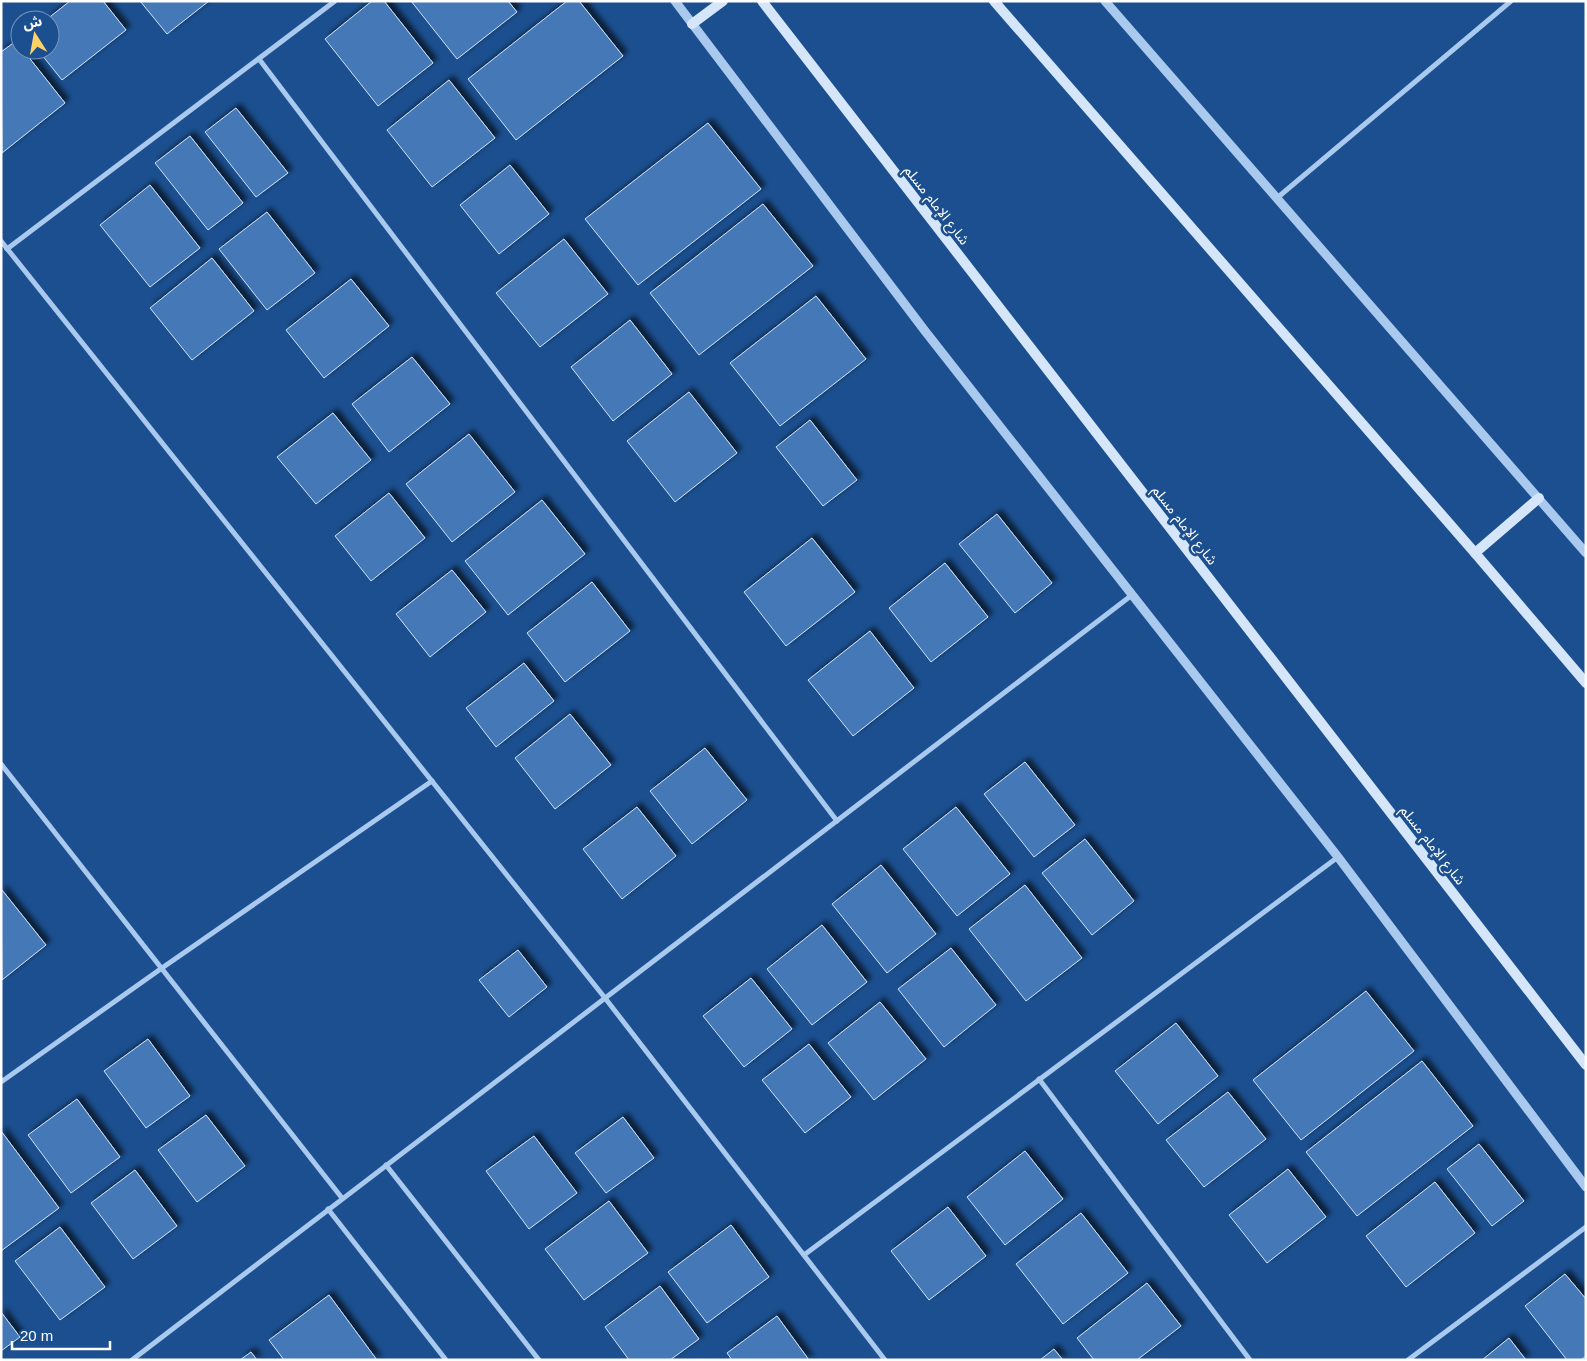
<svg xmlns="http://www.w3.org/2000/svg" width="1587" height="1361" font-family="Helvetica,'Noto Sans Arabic',sans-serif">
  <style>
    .building { fill: #4478b7; stroke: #cfe3fa; filter: url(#shadow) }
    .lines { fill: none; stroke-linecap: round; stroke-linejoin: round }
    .minor { stroke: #a9c9ee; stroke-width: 5 }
    .tertiary { stroke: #a9c9ee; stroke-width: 9 }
    .secondary { stroke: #d6e6fa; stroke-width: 10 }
    .labels { text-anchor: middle; stroke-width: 5; stroke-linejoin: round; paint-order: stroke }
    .street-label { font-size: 14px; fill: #fff; stroke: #1b4f8f }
  </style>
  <defs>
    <filter id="shadow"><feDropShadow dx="4.5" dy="-4.5" stdDeviation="2.5" flood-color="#0009"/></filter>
  </defs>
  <rect width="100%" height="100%" fill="#1b4f8f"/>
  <g class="building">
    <path d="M70 1H103L126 30 62 80 38 50H50V20H46Z"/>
    <path d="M140 1H209L167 34Z"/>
    <path d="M372 1H384L433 63 378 106 325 39Z"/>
    <path d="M411 1H508L517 12 457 59Z"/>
    <path d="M567 1H579L623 56 516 140 468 79Z"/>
    <path d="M16 41 20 47V50H23L65 103 2 153 1 52Z"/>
    <path d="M449 80 495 138 432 187 387 130Z"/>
    <path d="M236 108 288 173 256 197 205 132Z"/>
    <path d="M708 123 761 189 638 285 585 219Z"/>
    <path d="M190 136 243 203 208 230 155 163Z"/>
    <path d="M510 165 549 214 499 254 460 205Z"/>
    <path d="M150 185 200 248 150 287 100 225Z"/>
    <path d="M763 204 813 266 699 355 650 293Z"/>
    <path d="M267 212 315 273 267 310 219 249Z"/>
    <path d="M564 239 608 294 540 347 496 293Z"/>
    <path d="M212 258 254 311 192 360 150 308Z"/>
    <path d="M351 279 389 326 324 378 286 330Z"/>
    <path d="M816 296 866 359 780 426 730 363Z"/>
    <path d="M630 320 672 374 613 421 571 367Z"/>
    <path d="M412 357 450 404 389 452 352 404Z"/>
    <path d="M689 392 737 453 675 502 627 441Z"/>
    <path d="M333 413 371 460 316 504 277 457Z"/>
    <path d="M810 420 857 480 823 506 776 447Z"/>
    <path d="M469 434 515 492 452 542 406 484Z"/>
    <path d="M389 493 425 538 371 581 335 536Z"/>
    <path d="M542 500 585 554 508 615 465 561Z"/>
    <path d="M997 514 1052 583 1015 613 959 544Z"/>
    <path d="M812 538 855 592 786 646 744 592Z"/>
    <path d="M945 563 988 617 931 662 889 608Z"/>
    <path d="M452 570 486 612 430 657 396 614Z"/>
    <path d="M592 582 630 631 565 682 527 633Z"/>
    <path d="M870 631 914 688 853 736 808 680Z"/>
    <path d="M524 663 554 701 496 747 466 708Z"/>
    <path d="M570 714 611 765 555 809 515 758Z"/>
    <path d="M705 748 747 800 692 844 650 791Z"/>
    <path d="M1025 762 1075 825 1034 857 984 794Z"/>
    <path d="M637 807 676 856 622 899 583 849Z"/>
    <path d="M956 807 1010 874 957 916 903 849Z"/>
    <path d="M1085 839 1134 901 1092 935 1042 873Z"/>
    <path d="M881 865 936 934 887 973 832 904Z"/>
    <path d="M1025 885 1082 958 1026 1001 969 929Z"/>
    <path d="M2 890 46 945 2 980 1 891Z"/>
    <path d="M822 925 867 982 812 1025 767 969Z"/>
    <path d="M951 948 996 1005 944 1047 898 989Z"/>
    <path d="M518 950 547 987 509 1017 479 980Z"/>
    <path d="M751 978 792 1029 744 1067 703 1016Z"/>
    <path d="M1366 991 1414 1051 1301 1140 1253 1080Z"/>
    <path d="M880 1002 926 1059 874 1100 828 1043Z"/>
    <path d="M1176 1023 1218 1076 1158 1124 1115 1071Z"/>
    <path d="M148 1039 190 1096 146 1128 104 1071Z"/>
    <path d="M809 1044 851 1097 805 1133 762 1080Z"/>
    <path d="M1422 1061 1473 1126 1357 1216 1306 1152Z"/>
    <path d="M1228 1092 1266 1139 1204 1187 1166 1140Z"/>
    <path d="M77 1099 120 1157 71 1193 28 1135Z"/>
    <path d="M206 1115 245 1166 197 1202 158 1150Z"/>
    <path d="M623 1117 654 1158 606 1193 575 1153Z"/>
    <path d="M1 1131 59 1208 1 1251Z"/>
    <path d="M534 1136 577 1193 529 1229 486 1171Z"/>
    <path d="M1479 1144 1524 1201 1492 1226 1447 1169Z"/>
    <path d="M1025 1151 1063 1199 1005 1245 967 1197Z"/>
    <path d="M1288 1169 1326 1217 1267 1263 1229 1215Z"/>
    <path d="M135 1170 177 1226 133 1259 91 1203Z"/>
    <path d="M1435 1182 1475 1233 1406 1287 1366 1236Z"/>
    <path d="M609 1201 648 1253 584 1300 545 1249Z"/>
    <path d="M948 1207 986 1256 929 1300 891 1251Z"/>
    <path d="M1081 1213 1128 1273 1063 1324 1016 1264Z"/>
    <path d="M731 1225 769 1277 707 1323 668 1272Z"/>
    <path d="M60 1227 105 1287 60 1320 15 1261Z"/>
    <path d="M1565 1274 1586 1299V1356L1581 1360H1567L1525 1306Z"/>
    <path d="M1147 1283 1181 1326 1137 1360H1094L1077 1338Z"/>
    <path d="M660 1286 699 1339 670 1360H629L605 1327Z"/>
    <path d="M329 1295 377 1360H284L269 1340Z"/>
    <path d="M1 1312 20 1337 1 1351Z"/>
    <path d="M777 1316 809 1360H732L727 1353Z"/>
    <path d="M1509 1338 1526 1360H1482Z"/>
    <path d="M1054 1349 1063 1360H1040Z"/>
    <path d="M251 1352 257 1360H240Z"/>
  </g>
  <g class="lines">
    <g class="minor">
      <path d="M259 59 837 821"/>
      <path d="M1277 198 1511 1"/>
      <path d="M1 241 605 998 885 1360"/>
      <path d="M7 249 335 1"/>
      <path d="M1 764 342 1198"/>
      <path d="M1039 1079 1250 1360"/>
      <path d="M1 1082 162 968 432 781"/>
      <path d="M386 1165 539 1360"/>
      <path d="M328 1209 446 1360"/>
      <path d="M804 1255 1338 857"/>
      <path d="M132 1360 1132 595"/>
      <path d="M1408 1360 1586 1227"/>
    </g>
    <g class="tertiary">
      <path d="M675 1 925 331 1338 857 1586 1187"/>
      <path d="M1105 1 1586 553"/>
    </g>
    <g class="secondary">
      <path d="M762 1 1586 1065"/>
      <path d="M994 1 1475 553 1586 683"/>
      <path d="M692 24 723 1"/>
      <path d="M1475 553 1539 498"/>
    </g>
  </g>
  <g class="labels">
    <g class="street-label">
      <text transform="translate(937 205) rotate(52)" y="5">شارع الإمام مسلم</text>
      <text transform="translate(1185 525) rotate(52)" y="5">شارع الإمام مسلم</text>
      <text transform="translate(1433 845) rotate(52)" y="5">شارع الإمام مسلم</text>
    </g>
  </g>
  <rect width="1587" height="1361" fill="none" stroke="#ffffff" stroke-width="5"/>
  <g transform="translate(35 35) rotate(349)"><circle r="24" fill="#1b4f8f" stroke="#7695bc"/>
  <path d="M0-4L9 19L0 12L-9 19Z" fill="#ffd166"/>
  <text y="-8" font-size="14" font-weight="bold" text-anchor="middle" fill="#ffffff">ش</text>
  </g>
  <path d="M12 1341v8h98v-8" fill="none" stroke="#ffffff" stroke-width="2.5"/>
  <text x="20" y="1341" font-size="15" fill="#ffffff" stroke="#1b4f8f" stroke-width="4" paint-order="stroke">20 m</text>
</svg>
